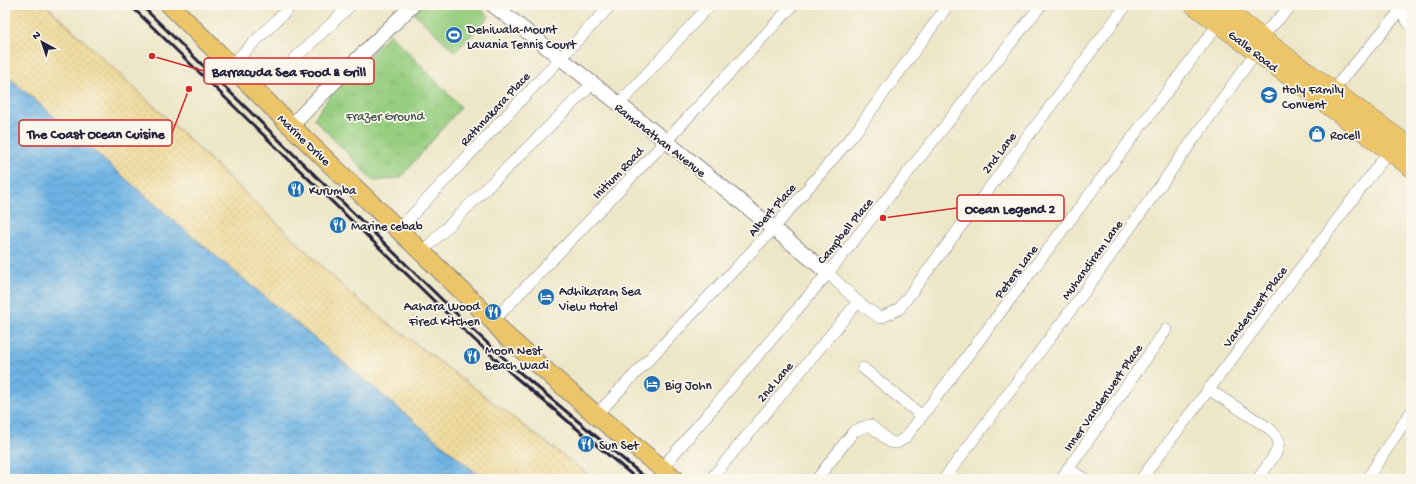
<svg xmlns="http://www.w3.org/2000/svg" width="1416" height="484" font-family="'Gochi Hand',sans-serif">
  <style>
    .sand { fill: url(#sand-dots); stroke: #887e6c }
    .park { fill: url(#park-tufts); stroke: #5c785e }
    .garden { fill: #97ce80; stroke: #5c785e }
    .water { fill: url(#water-waves); stroke: #486a8f }
    .lines { fill: none; stroke-linecap: round; stroke-linejoin: round }
    .minor-casing { stroke: #888481; stroke-width: 12 }
    .tertiary-casing { stroke: #888481; stroke-width: 16 }
    .primary-casing { stroke: #888481; stroke-width: 20 }
    .trunk-casing { stroke: #888481; stroke-width: 20 }
    .minor { stroke: #fff; stroke-width: 11 }
    .tertiary { stroke: #fff; stroke-width: 14 }
    .primary { stroke: #edc569; stroke-width: 18 }
    .trunk { stroke: #edc569; stroke-width: 19 }
    .rail { stroke: #22223b; stroke-width: 3 }
    .labels { text-anchor: middle; stroke-width: 3.5; stroke-linejoin: round; paint-order: stroke }
    .poi-label { font-size: 13px; fill: #22223b; stroke: #fbf7ec; text-anchor: start }
    .street-label { font-size: 13px; fill: #22223b; stroke: #fbf7ec }
    .park-label { font-size: 13px; fill: #455650; stroke: #fbf7ec }
    .leader { fill: none; stroke: #d62828; stroke-width: 1.5 }
    .callout-dot { fill: #d62828; stroke: #fbf7ec; stroke-width: 1.5 }
    .callout { fill: #fbf7ec; stroke: #d62828; stroke-width: 1.5 }
    .callout-label { font-size: 14px; text-anchor: middle; font-weight: bold; fill: #22223b }
  </style>
  <defs>
    <pattern id="sand-dots" width="8" height="8" patternUnits="userSpaceOnUse"><rect width="8" height="8" fill="#eeda9e"/><path d="M2 2h.1M6 6h.1" fill="none" stroke="#ccbb89" stroke-width="1.8" stroke-linecap="round"/></pattern>
    <pattern id="park-tufts" width="24" height="20" patternUnits="userSpaceOnUse"><rect width="24" height="20" fill="#97ce80"/><path d="M3 7l-1-3M5 7V3M7 7l1-3M15 17l-1-3M17 17v-4M19 17l1-3" fill="none" stroke="#82b170"/></pattern>
    <pattern id="water-waves" width="16" height="10" patternUnits="userSpaceOnUse"><rect width="16" height="10" fill="#6db2e3"/><path d="M0 5q4-4 8 0t8 0" fill="none" stroke="#5990b9"/></pattern>
  </defs>
  <rect width="100%" height="100%" fill="#fbf7ec"/>
  <filter id="ink" filterUnits="userSpaceOnUse"><feTurbulence type="fractalNoise" baseFrequency=".025" numOctaves="2"/><feDisplacementMap in="SourceGraphic" scale="8" xChannelSelector="R" yChannelSelector="G"/><feConvolveMatrix kernelMatrix="1 2 1 2 8 2 1 2 1" color-interpolation-filters="sRGB"/></filter>
  <filter id="wash" filterUnits="userSpaceOnUse"><feTurbulence type="fractalNoise" baseFrequency=".012" numOctaves="4" result="noise"/><feDisplacementMap in="SourceGraphic" scale="16" xChannelSelector="R" yChannelSelector="G"/><feGaussianBlur stdDeviation="0.9" result="paint"/><feColorMatrix in="noise" values="0 0 0 0 0 0 0 0 0 0 0 0 0 0 0 0 0 1.4 0 .05"/><feComposite in="paint" operator="in"/></filter>
  <g filter="url(#wash)">
    <rect width="100%" height="100%" fill="#ede6c7"/>
    <path class="sand" d="M5 5H46L195 145 353 296 594 479H484L464 463 181 227 5 74Z"/>
    <path class="park" d="M390 34 461 107 400 178 374 181 314 119 330 96Z"/>
    <path class="garden" d="M421 5H477L489 17 455 52 414 13Z"/>
    <path class="water" d="M5 74 181 227 483 479H5Z"/>
  </g>
  <g filter="url(#ink)">
    <g class="lines">
      <g class="minor-casing">
        <g id="minor">
          <path d="M1401 12 1411 26"/>
          <path d="M1260 38 1292 5"/>
          <path d="M294 59 351 5"/>
          <path d="M230 66 292 5"/>
          <path d="M1333 90 1405 5"/>
          <path d="M618 105 710 5"/>
          <path d="M398 230 611 5"/>
          <path d="M422 252 592 84"/>
          <path d="M828 273 858 302 880 318 899 309 1126 5"/>
          <path d="M493 321 666 141 793 5"/>
          <path d="M863 368 922 416"/>
          <path d="M1208 389 1270 429 1279 440 1276 453 1258 479"/>
          <path d="M596 415 773 229 854 134 948 5"/>
          <path d="M662 468 828 273 1041 5"/>
          <path d="M1068 468 1084 479"/>
          <path d="M711 479 858 302"/>
          <path d="M817 479 854 431 870 425 890 442 897 443 906 437 1219 23"/>
          <path d="M944 479 1077 302 1256 52"/>
          <path d="M1061 479 1166 330"/>
          <path d="M1141 479 1390 150"/>
          <path d="M1367 479 1411 412"/>
        </g>
      </g>
      <g class="tertiary-casing">
        <g id="tertiary">
          <path d="M493 5 666 141 828 273"/>
          <path d="M291 126 342 74 413 5"/>
        </g>
      </g>
      <g class="primary-casing">
        <path id="primary" d="M170 5 291 126 493 321 505 335 596 415 675 479"/>
      </g>
      <g class="trunk-casing">
        <g id="trunk">
          <path d="M1194 5 1411 167"/>
          <path d="M1220 5C1281 56 1347 100 1411 148"/>
        </g>
      </g>
      <use href="#minor" class="minor"/>
      <use href="#tertiary" class="tertiary"/>
      <use href="#primary" class="primary"/>
      <use href="#trunk" class="trunk"/>
      <g class="rail">
        <path d="M130 5 467 333 514 376 637 479"/>
        <path d="M141 5 471 328 518 371 647 479"/>
      </g>
    </g>
  </g>
  <defs>
    <g id="stadium-disc" transform="scale(0.9)"><circle r="9.5" fill="#1f6fb2" stroke="#fbf7ec"/><path d="M0-5a6.5 5 0 1 0 0 10a6.5 5 0 1 0 0-10ZM-3.5-1.8h7v3.6h-7Z" fill="#fff"/></g>
    <g id="school-disc" transform="scale(0.9)"><circle r="9.5" fill="#1f6fb2" stroke="#fbf7ec"/><path d="M0-5L7-2L0 1L-7-2ZM-4 1L0 2.5L4 1V4Q0 6-4 4Z" fill="#fff"/></g>
    <g id="shop-disc" transform="scale(0.9)"><circle r="9.5" fill="#1f6fb2" stroke="#fbf7ec"/><path d="M-5-2.5h2.3a2.7 3.5 0 0 1 5.4 0H5L5.5 6h-11ZM-1.5-2.5h3a1.5 2.3 0 0 0-3 0Z" fill="#fff"/></g>
    <g id="restaurant-disc" transform="scale(0.9)"><circle r="9.5" fill="#1f6fb2" stroke="#fbf7ec"/><path d="M-5-6h1v4h1v-4h1v4h1v-4h1v5L-1.5 .5V6h-2V.5L-5-1ZM5-6V6H3V1.5H1.5Q1.5-4 5-6Z" fill="#fff"/></g>
    <g id="hotel-disc" transform="scale(0.9)"><circle r="9.5" fill="#1f6fb2" stroke="#fbf7ec"/><path d="M-6-4.5h1.5V1H6V5H4.5V3h-9V5H-6ZM-4 0a1.8 1.8 0 1 1 3.6 0ZM.5 0V-2.5h3Q6-2.5 6 0Z" fill="#fff"/></g>
  </defs>
  <g fill-rule="evenodd">
    <use href="#stadium-disc" x="454" y="35"/>
    <use href="#school-disc" x="1269" y="95"/>
    <use href="#shop-disc" x="1317" y="134"/>
    <use href="#restaurant-disc" x="296" y="189"/>
    <use href="#restaurant-disc" x="338" y="225"/>
    <use href="#hotel-disc" x="546" y="297"/>
    <use href="#restaurant-disc" x="493" y="312"/>
    <use href="#restaurant-disc" x="472" y="356"/>
    <use href="#hotel-disc" x="652" y="384"/>
    <use href="#restaurant-disc" x="586" y="444"/>
  </g>
  <g class="labels">
    <g class="poi-label">
      <text x="467" y="33">Dehiwala-Mount<tspan x="467" dy="15">Lavania Tennis Court</tspan></text>
      <text x="1282" y="93">Holy Family<tspan x="1282" dy="15">Convent</tspan></text>
      <text x="1330" y="139">Rocell</text>
      <text x="309" y="194">Kurumba</text>
      <text x="351" y="230">Marine cebab</text>
      <text x="559" y="295">Adhikaram Sea<tspan x="559" dy="15">View Hotel</tspan></text>
      <text x="480" y="310" text-anchor="end">Aahara Wood<tspan x="480" dy="15">Fired Kitchen</tspan></text>
      <text x="485" y="354">Moon Nest<tspan x="485" dy="15">Beach Wadi</tspan></text>
      <text x="665" y="389">Big John</text>
      <text x="599" y="449">Sun Set</text>
    </g>
    <g class="street-label">
      <text transform="translate(1254 50) rotate(38)" y="5">Galle Road</text>
      <text transform="translate(494 108) rotate(-47)" y="5">Rathnakara Place</text>
      <text transform="translate(305 139) rotate(44)" y="5">Marine Drive</text>
      <text transform="translate(661 139) rotate(38)" y="5">Ramanathan Avenue</text>
      <text transform="translate(998 152) rotate(-53)" y="5">2nd Lane</text>
      <text transform="translate(617 172) rotate(-46)" y="5">Initium Road</text>
      <text transform="translate(771 209) rotate(-49)" y="5">Albert Place</text>
      <text transform="translate(844 230) rotate(-51)" y="5">Campbell Place</text>
      <text transform="translate(1091 259) rotate(-54)" y="5">Muhandiram Lane</text>
      <text transform="translate(1015 271) rotate(-53)" y="5">Peters Lane</text>
      <text transform="translate(1254 306) rotate(-53)" y="5">Vanderwert Place</text>
      <text transform="translate(774 381) rotate(-50)" y="5">2nd Lane</text>
      <text transform="translate(1102 397) rotate(-55)" y="5">Inner Vanderwert Place</text>
    </g>
    <g class="park-label">
      <text x="385" y="120">Frazer Ground</text>
    </g>
  </g>
  <path class="leader" d="M152 56L204 71M189 89L172 133M883 218L957 208"/>
  <g class="callout-dot">
    <circle cx="152" cy="56" r="4"/>
    <circle cx="189" cy="89" r="4"/>
    <circle cx="883" cy="218" r="4"/>
  </g>
  <g class="callout">
    <rect x="204" y="58" width="170" height="26" rx="4"/>
    <rect x="19" y="120" width="153" height="26" rx="4"/>
    <rect x="957" y="195" width="107" height="26" rx="4"/>
  </g>
  <g class="callout-label">
    <text x="289" y="76">Barracuda Sea Food &amp; Grill</text>
    <text x="96" y="138">The Coast Ocean Cuisine</text>
    <text x="1010" y="213">Ocean Legend 2</text>
  </g>
  <rect width="1416" height="484" fill="none" stroke="#fbf7ec" stroke-width="20"/>
  <g transform="translate(42 42) rotate(320)" stroke="#fbf7ec" stroke-width="3" paint-order="stroke">
  <path d="M0-3L7 15L0 10L-7 15Z" fill="#22223b"/>
  <text y="-6" font-size="11" font-weight="bold" text-anchor="middle" fill="#22223b">N</text>
  </g>
</svg>
